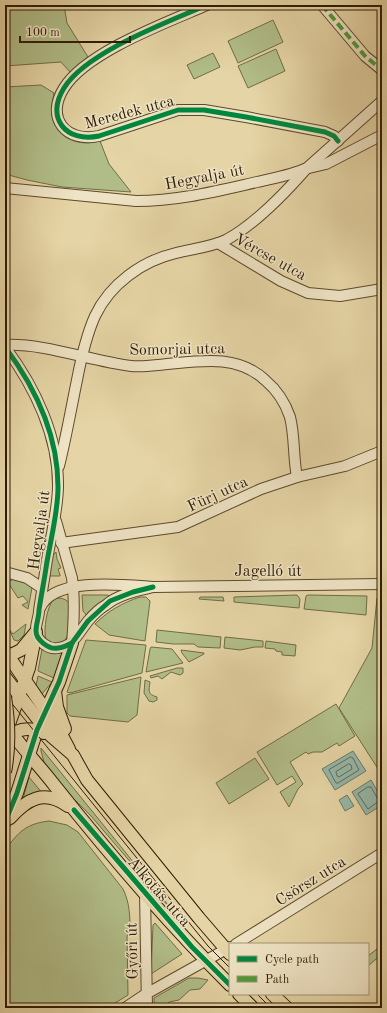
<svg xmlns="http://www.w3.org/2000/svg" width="387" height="1013" font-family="'Old Standard TT',serif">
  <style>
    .green { fill: #b1bd88; stroke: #706c46 }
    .water { fill: #96b8aa; stroke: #6d7a68 }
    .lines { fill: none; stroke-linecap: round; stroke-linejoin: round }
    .shore { stroke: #626a57; stroke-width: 1 }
    .minor-casing { stroke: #5c4a2c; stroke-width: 12 }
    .major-casing { stroke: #2f1c04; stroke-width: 14 }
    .minor { stroke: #eee3c4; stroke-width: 10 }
    .major { stroke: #e5d4a5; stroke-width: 12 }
    .tram { stroke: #2f1c04; stroke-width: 1 }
    .major-bridge-casing { stroke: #2f1c04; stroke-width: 14; stroke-linecap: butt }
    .major-bridge { stroke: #e5d4a5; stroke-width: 12 }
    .quiet { stroke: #509a3a; stroke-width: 4; stroke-dasharray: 8 4; stroke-linecap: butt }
    .cycleway-casing { stroke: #eee3c4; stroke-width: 8 }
    .cycleway { stroke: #00873e; stroke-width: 5 }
    .labels { text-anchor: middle; stroke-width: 3; stroke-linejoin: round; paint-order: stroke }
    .street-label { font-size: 16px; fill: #2f1c04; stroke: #eee3c4 }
  </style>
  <rect width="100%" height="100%" fill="#e5d4a5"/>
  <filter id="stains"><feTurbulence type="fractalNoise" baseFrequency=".005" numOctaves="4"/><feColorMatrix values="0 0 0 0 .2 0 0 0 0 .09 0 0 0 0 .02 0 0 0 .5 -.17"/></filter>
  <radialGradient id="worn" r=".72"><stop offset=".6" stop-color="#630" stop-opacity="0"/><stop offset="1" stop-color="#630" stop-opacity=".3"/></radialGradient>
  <g class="green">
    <path d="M5 5H64L67 23 88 57 70 72 61 62 5 66Z"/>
    <path d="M273 20 283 42 238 63 228 41Z"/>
    <path d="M276 49 285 71 248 88 238 66Z"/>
    <path d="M213 53 220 67 194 79 187 65Z"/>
    <path d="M41 85 54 93C53 101 51 108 52 115 55 139 80 147 100 141L109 164 131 192 62 187 27 180 5 174V87Z"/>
    <path d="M56 552 57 559 61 568 58 569 60 575V576H49L52 556Z"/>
    <path d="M13 579 26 583 32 588 28 609 22 605 28 602 23 596 18 598 9 584 10 581Z"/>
    <path d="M82 595H108L109 596 94 608 88 617 83 611Z"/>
    <path d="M297 595 300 599 299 608 234 602V597Z"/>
    <path d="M308 595 367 596 366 615 304 609 306 596Z"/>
    <path d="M382 595V775L339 708 372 648 377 598Z"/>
    <path d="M140 597H146L150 601 145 641 109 635 95 624C108 611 122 603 140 597Z"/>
    <path d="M200 597H223L224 601 199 599Z"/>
    <path d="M60 598C64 599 67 600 69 603 71 609 69 633 66 639 64 643 60 644 55 645L46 640C43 631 47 605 54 599Z"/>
    <path d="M26 624 24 635 18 641 14 640 9 629 13 634Z"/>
    <path d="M157 630 221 637 220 648 198 647 194 644H173L156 642Z"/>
    <path d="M225 637 263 641V647H255L240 650 224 648Z"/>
    <path d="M86 640 146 645 142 673 70 693 67 692Z"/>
    <path d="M266 641 296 645 295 656 282 655V652L276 651 275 649 265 648Z"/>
    <path d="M151 647 172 649 183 663 146 672 150 649Z"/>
    <path d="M43 648 63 651 54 678 38 671 42 649Z"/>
    <path d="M181 650 204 653V654L189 662 182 653Z"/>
    <path d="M177 668H183V673L180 675 171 672 162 679 158 676 151 678 150 676Z"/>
    <path d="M38 676 52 682 42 694 36 686Z"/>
    <path d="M141 677 137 715 128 722 70 716 67 713V695Z"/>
    <path d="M145 680 150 682C149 691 147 694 157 697V700L153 702 149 701 144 693Z"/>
    <path d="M336 704 355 736 339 746 337 743 322 752H313L308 754 306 752 290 762 303 784 298 789 289 807 280 792 296 782 292 776 277 785 257 752Z"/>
    <path d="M41 748 177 916 175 914 91 816 73 798 54 775 44 762 41 751Z"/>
    <path d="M255 758 269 779 229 804 216 783Z"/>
    <path d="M29 777 43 794 23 799Z"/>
    <path d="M49 821 67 825 78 832 123 889C130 903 130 917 130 933L127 936 128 995 107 1008H5V850C19 832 25 824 49 821Z"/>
    <path d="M155 923 182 954 151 974 153 925Z"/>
    <path d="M382 945V954L368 966V956Z"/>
    <path d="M189 978H198L208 980 200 989 190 990 179 1000 169 1002 163 1008H154V998Z"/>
  </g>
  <g class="water">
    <path d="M353 751 366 771 335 790 322 769Z"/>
    <path d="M371 780 382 799V805L366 815 352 792Z"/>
    <path d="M347 795 354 806 345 811 339 800Z"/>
  </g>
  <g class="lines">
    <g class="shore">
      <path d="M351 757 353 758 359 770 338 783H336L329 770Z"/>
      <path d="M349 764 351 765 352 769 339 777 337 776 336 772Z"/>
      <path d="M368 787H371L379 801 368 809 358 794Z"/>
    </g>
    <g class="minor-casing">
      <g id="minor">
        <path d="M207 5C168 22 86 52 64 88 45 118 66 143 99 136L178 110H204L246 117 325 132 334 136 338 141"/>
        <path d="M322 5 365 56 382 70"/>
        <path d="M309 168 326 164 382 135"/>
        <path d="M5 188 136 201C178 201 217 191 257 182 274 178 292 175 307 168L382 101"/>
        <path d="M218 243 281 281 308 293 340 296 382 289"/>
        <path d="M5 345C45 343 90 361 131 366 140 367 149 366 158 365 195 362 235 352 265 380 277 390 285 402 290 417 295 437 293 457 297 477"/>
        <path d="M5 347C35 387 59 437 58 488 57 515 50 540 46 566 44 581 41 596 39 611 39 617 35 625 36 632 37 641 49 650 58 648 74 646 79 632 88 621 93 615 99 609 106 605 119 594 137 591 153 587"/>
        <path d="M59 466C66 438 71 409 77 380 81 359 86 336 95 316 110 284 142 261 176 253 192 249 211 247 226 240 254 225 286 192 307 168"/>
        <path d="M56 521 72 578C75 600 74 621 72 643"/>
        <path d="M61 543 178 527 261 489 297 477 345 466 382 451"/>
        <path d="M5 572 27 578 42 588"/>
        <path d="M40 608C54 576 125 585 153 587L382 584"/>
        <path d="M145 893 147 1008"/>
        <path d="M236 944 382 853"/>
        <path d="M125 1008 146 994 230 947"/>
      </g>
    </g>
    <g class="major-casing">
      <g id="major">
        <path d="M5 651 59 730 69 749"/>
        <path d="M5 658 21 650 35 633"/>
        <path d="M5 677 51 736 73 755 87 780 199 918 230 954"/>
        <path d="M55 691 57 707 65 729"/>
        <path d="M5 724C20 746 39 765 55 786 110 855 168 923 230 985"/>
        <path d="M8 727 29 668 36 632"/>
        <path d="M7 739C18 727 30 727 44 733"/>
        <path d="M10 818C27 799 44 789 68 806"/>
        <path d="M5 822 17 793 37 730 59 682 72 643"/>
        <path d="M239 994 253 1008"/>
        <path d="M272 994 287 1008"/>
      </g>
    </g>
    <use href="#minor" class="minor"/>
    <use href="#major" class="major"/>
    <g class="tram">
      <path d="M5 695 208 946 230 968"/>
      <path d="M257 994 271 1008"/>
    </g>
    <g class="major-bridge-casing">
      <path id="major-bridge" d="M5 697C9 722 10 747 5 772"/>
    </g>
    <use href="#major-bridge" class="major-bridge"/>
    <path class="quiet" d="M322 5 365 56 382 70"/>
    <g class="cycleway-casing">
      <g id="cycleway">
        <path d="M207 5C168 22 86 52 64 88 45 118 66 143 99 136L178 110H204L246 117 325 132 334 136 338 141"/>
        <path d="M5 347C35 387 58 435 58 487 58 514 50 541 46 568 44 582 41 596 39 610 39 617 36 624 36 631 36 640 49 650 58 648 63 648 67 645 72 643"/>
        <path d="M74 810 192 947 230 985"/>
        <path d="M5 822 17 793 37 730 59 682 72 643 88 621 110 601 133 592 153 587"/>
      </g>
    </g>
    <use href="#cycleway" class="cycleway"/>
  </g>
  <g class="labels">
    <g class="street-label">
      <text transform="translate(129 111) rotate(-15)" y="6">Meredek utca</text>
      <text transform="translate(204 176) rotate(-11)" y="6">Hegyalja út</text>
      <text transform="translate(271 256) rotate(29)" y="6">Vércse utca</text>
      <text transform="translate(177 348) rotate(-1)" y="6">Somorjai utca</text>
      <text transform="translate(217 493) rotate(-25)" y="6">Fürj utca</text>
      <text transform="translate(38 530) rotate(-82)" y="6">Hegyalja út</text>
      <text x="268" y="576">Jagelló út</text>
      <text transform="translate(310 880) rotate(-32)" y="6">Csörsz utca</text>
      <text transform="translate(160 891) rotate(49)" y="6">Alkotás utca</text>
      <text transform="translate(131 951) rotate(-91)" y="6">Győri út</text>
    </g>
  </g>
  <rect width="387" height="1013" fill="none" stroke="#e5d4a5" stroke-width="20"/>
  <rect x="6" y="6" width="375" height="1001" fill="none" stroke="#2f1c04" stroke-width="2"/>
  <rect x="10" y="10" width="367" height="993" fill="none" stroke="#2f1c04"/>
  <rect x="229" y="943" width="140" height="52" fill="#eee3c4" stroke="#a29377"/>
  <rect x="237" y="956" width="20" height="6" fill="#00873e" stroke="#a29377"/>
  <text x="265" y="963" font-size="12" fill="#2f1c04">Cycle path</text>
  <rect x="237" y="976" width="20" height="6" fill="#509a3a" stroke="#a29377"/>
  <text x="265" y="983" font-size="12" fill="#2f1c04">Path</text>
  <path d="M20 36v6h110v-6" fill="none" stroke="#2f1c04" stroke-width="2"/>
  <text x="26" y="36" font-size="12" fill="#2f1c04" stroke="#eee3c4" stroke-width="3" paint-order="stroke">100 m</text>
  <rect width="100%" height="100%" filter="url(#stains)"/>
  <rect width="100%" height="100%" fill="url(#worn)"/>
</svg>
